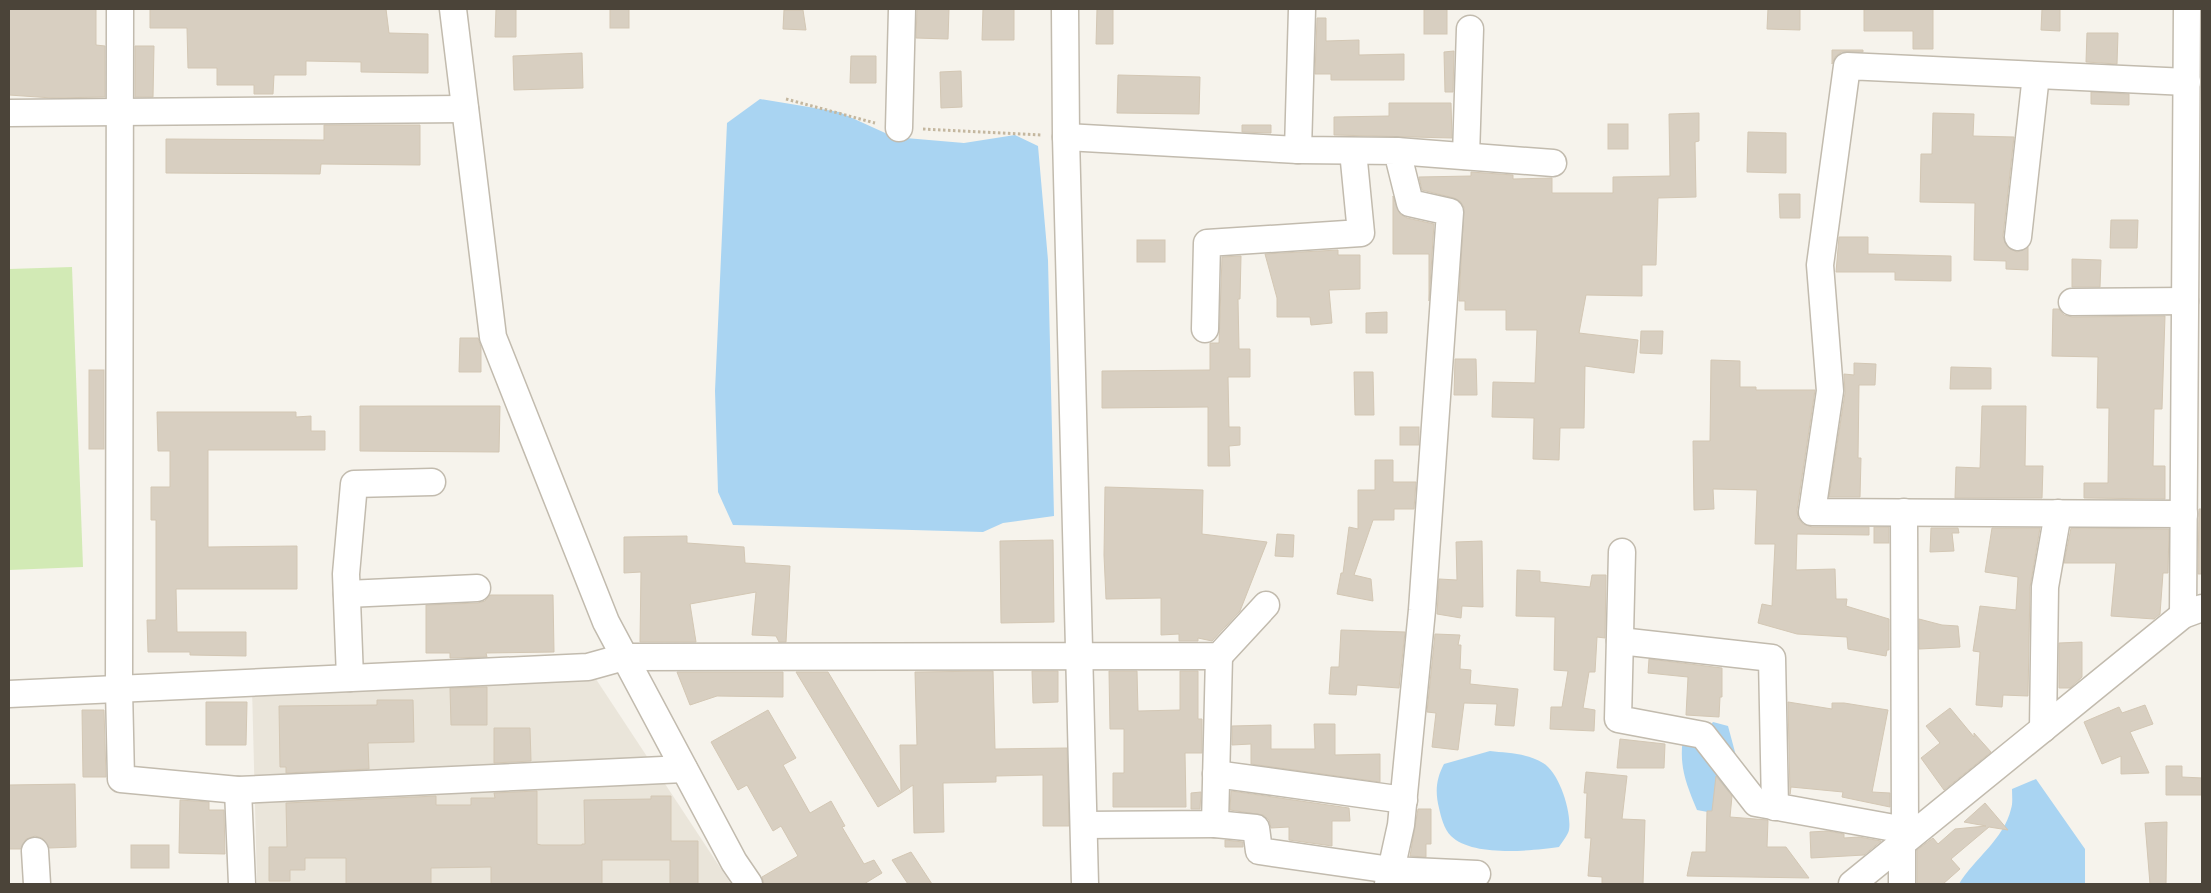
<svg xmlns="http://www.w3.org/2000/svg" width="2211" height="893" font-family="Poppins,sans-serif">
  <style>
    .residential { fill: #eae5da }
    .green { fill: #d2eab5 }
    .water { fill: #a9d4f2 }
    .building { fill: #d8cfc1; stroke: #d3c7b4 }
    .lines { fill: none; stroke-linecap: round; stroke-linejoin: round }
    .minor-casing { stroke: #c2bbae; stroke-width: 29 }
    .path { stroke: #c4b79f; stroke-width: 3; stroke-dasharray: 2.5 2.5; stroke-linecap: butt }
    .minor { stroke: #fff; stroke-width: 26 }
  </style>
  <rect width="100%" height="100%" fill="#f6f3ec"/>
  <path class="residential" d="M588 667 731 884H257L252 688Z"/>
  <path class="green" d="M72 267 83 567 9 570V269Z"/>
  <g class="water">
    <path d="M760 99 839 112 894 137 964 143 1015 135 1038 146 1048 260 1054 516 1003 523 983 532 733 525 718 492 715 391 727 123Z"/>
    <path d="M1713 722 1728 726 1739 767 1726 796 1713 813 1697 810C1685 781 1678 764 1684 732L1703 735Z"/>
    <path d="M1490 751C1507 753 1527 753 1543 763 1559 772 1572 812 1569 830 1568 835 1562 842 1559 847 1531 851 1472 857 1451 836 1444 829 1441 817 1439 808 1435 792 1436 779 1444 764Z"/>
    <path d="M2036 779 2085 849V884H1959C1974 859 2004 839 2011 809 2013 803 2012 796 2012 789Z"/>
  </g>
  <g class="building">
    <path d="M9 9H96V45L105 46V97L52 98 9 95Z"/>
    <path d="M150 9H386L389 33 428 34V73L361 72V62L306 61V75H274L273 94H254V85H217V68H188L187 28H150Z"/>
    <path d="M496 9H516V37H495Z"/>
    <rect x="610" y="9" width="19" height="19"/>
    <path d="M917 9H949L948 39 916 38Z"/>
    <path d="M983 9H1014V40H982Z"/>
    <path d="M1097 9H1113V44H1096Z"/>
    <rect x="1424" y="9" width="23" height="25"/>
    <path d="M1768 9H1800V30L1767 29Z"/>
    <path d="M1864 9H1933V49H1913V31H1864Z"/>
    <path d="M2042 9H2060V31L2041 30Z"/>
    <path d="M784 10H803L806 30 783 29Z"/>
    <path d="M1317 18H1326V41L1359 40V55L1404 54V80H1331V74H1315Z"/>
    <path d="M2087 33H2118L2117 64 2086 62Z"/>
    <path d="M135 46H154L153 97H135Z"/>
    <path d="M1832 50H1863V52H1841L1835 57 1832 64Z"/>
    <path d="M1454 51 1453 92H1445L1444 52Z"/>
    <path d="M582 53 583 88 514 90 513 56Z"/>
    <path d="M851 56H876V83H850Z"/>
    <path d="M961 71 962 107 941 108 940 72Z"/>
    <path d="M1118 75 1200 77 1199 114 1117 113Z"/>
    <path d="M2091 92 2129 94V105L2091 104Z"/>
    <path d="M1389 103H1451L1452 138 1334 135V117L1389 116Z"/>
    <path d="M1699 113V141L1695 142 1696 197 1658 198 1656 265H1642V296L1586 295 1579 333 1638 340 1634 373 1585 366 1584 428H1560L1559 460 1533 459 1534 418 1492 417 1493 382 1535 383 1537 330H1506V310H1465V301H1459L1464 207 1460 201 1454 198 1422 190 1419 177 1471 176V172L1513 175V179L1552 178V193H1613V177L1670 176 1669 114Z"/>
    <path d="M1933 113 1974 114 1973 136 2014 137 2003 236 2005 243 2010 249 2017 252 2028 247V270L2006 269V261L1974 260 1975 203 1920 202 1921 154H1932Z"/>
    <rect x="1608" y="124" width="20" height="25"/>
    <path d="M324 125H420V165L321 164 320 174 166 173V139L324 140Z"/>
    <path d="M1242 125H1271V133L1242 132Z"/>
    <path d="M1748 132 1786 133V173L1747 172Z"/>
    <path d="M1779 194H1800V218H1780Z"/>
    <path d="M1393 196 1400 214 1407 218 1434 224 1429 301V254H1393Z"/>
    <path d="M2111 220H2138L2137 248H2110Z"/>
    <path d="M1839 237H1868V254L1951 256V281L1895 280V272H1836Z"/>
    <rect x="1137" y="240" width="28" height="22"/>
    <path d="M1338 250V255H1360V289L1329 290 1332 323 1311 325 1310 317H1277V298L1265 254Z"/>
    <path d="M1241 256 1240 299H1238L1239 349H1250V377H1228L1229 427H1240V445L1229 446 1230 466H1208V407L1102 408V371L1210 370V343H1219L1222 257Z"/>
    <path d="M2072 259 2101 260 2100 287H2072Z"/>
    <path d="M2053 309H2059L2064 315 2072 317 2165 316 2162 409H2154L2153 466H2165V499L2084 498V483H2108L2109 408H2097L2098 357 2052 356Z"/>
    <path d="M1387 312V333H1366V313Z"/>
    <path d="M1641 331H1663L1662 354 1640 353Z"/>
    <path d="M460 338H478L481 347V372H459Z"/>
    <path d="M1455 359H1476L1477 395H1454Z"/>
    <path d="M1711 360 1740 361V387H1756V390H1815L1797 510 1798 518 1803 524 1812 527H1869V535L1797 534 1796 570 1835 569 1836 599H1847L1846 606 1889 619V650H1887L1886 656 1848 649 1847 637 1797 634 1758 623 1762 604 1772 606 1775 544H1755L1757 490 1713 489 1714 509 1694 510 1693 441H1710Z"/>
    <path d="M1854 363 1876 364 1875 385H1859L1858 458H1861L1860 497H1829L1845 393 1844 374 1854 375Z"/>
    <path d="M1951 367 1991 368V389H1950Z"/>
    <rect x="89" y="370" width="15" height="79"/>
    <path d="M1354 372H1373L1374 415H1355Z"/>
    <path d="M360 406H500L499 452 360 451Z"/>
    <path d="M1982 406H2026L2025 466H2043L2042 498H1955L1956 467 1980 468Z"/>
    <path d="M157 412H296V417L311 416V431H325V450H208V547L297 546V589H176L177 632H246V656L190 655V652H148L147 620H156V520H151V487H170V451H158Z"/>
    <rect x="1400" y="427" width="19" height="18"/>
    <path d="M1375 460H1393V482H1416L1414 509H1394V520H1373L1354 575 1371 579 1373 601 1337 594 1341 573H1343L1349 527 1358 529V490H1375Z"/>
    <path d="M1105 487 1203 490 1202 534 1267 542 1240 611 1212 641 1198 638V641H1179V634L1161 635V598L1106 599 1104 555Z"/>
    <path d="M2199 509H2202V574H2198Z"/>
    <rect x="1874" y="527" width="15" height="16"/>
    <path d="M1931 528H1958L1959 533H1952L1954 551 1930 552Z"/>
    <path d="M1992 528H2040L2030 587 2028 696 2003 695 2002 707 1976 705 1980 652 1973 651 1980 606 2016 610 2018 577 1985 572Z"/>
    <path d="M2071 528 2169 529 2168 573H2163L2160 614 2154 619 2111 616 2116 563H2064Z"/>
    <path d="M1277 534 1294 535 1293 557 1275 556Z"/>
    <path d="M687 536V543L744 547 745 563 790 566 786 642H779L776 636 752 635 756 592 690 604 696 642H640L641 572 624 573V537Z"/>
    <path d="M1053 540 1054 622 1001 623 1000 541Z"/>
    <path d="M1482 541 1483 607 1462 606 1461 618 1437 614 1439 579 1457 580 1456 542Z"/>
    <path d="M1517 570 1540 571V582L1590 587 1592 575H1606L1605 638 1597 637 1595 672H1589L1583 708 1595 710 1594 731 1550 729 1551 707H1562L1568 671 1554 670 1555 617 1516 616Z"/>
    <path d="M490 595H553L554 652 486 653 487 657 450 658V653H426V605L478 603 485 601Z"/>
    <path d="M1919 619 1942 625 1958 626 1960 647 1919 649Z"/>
    <path d="M1341 630 1405 632 1399 688 1357 685 1356 695 1329 694 1331 667H1339Z"/>
    <path d="M1435 634 1460 635 1458 645H1461L1460 669 1471 670 1470 684 1518 689 1514 726 1495 725 1497 704 1464 703 1458 750 1432 747 1436 713 1427 712Z"/>
    <path d="M2082 642V677L2070 688H2059V643Z"/>
    <path d="M1649 659 1722 668V697H1720L1719 717 1686 715 1688 677 1648 673Z"/>
    <path d="M993 671 995 749 1067 748 1069 826H1043V775L996 776V782L943 783 944 832 914 833 913 785 901 793 900 745H917L915 672Z"/>
    <path d="M1032 671H1058V702L1033 703Z"/>
    <path d="M1109 671H1137L1138 711 1180 710V671H1198V719H1202V753H1185L1186 807H1113V773H1124V729H1110Z"/>
    <path d="M677 672H783V697L717 696 690 705Z"/>
    <path d="M796 672H828L901 793 878 807Z"/>
    <path d="M487 687V725H451L450 688Z"/>
    <path d="M377 700H413L414 742 368 743 369 769 286 773V767H280L279 706 377 705Z"/>
    <path d="M206 702H247L246 745H206Z"/>
    <path d="M1788 702 1832 709V703H1844L1888 710 1872 792 1890 793V807L1842 797 1843 792 1791 787 1790 794Z"/>
    <path d="M2145 705 2153 724 2130 732 2149 773 2121 774V756L2102 764 2084 722 2119 707 2122 713Z"/>
    <path d="M1950 708 1974 737V733L1991 752 1944 790 1921 758 1940 743 1926 726Z"/>
    <path d="M82 710H104L106 777H83Z"/>
    <path d="M768 710 796 758 783 765 810 813 831 801 845 826 842 827 864 864 874 860 882 873 864 884H764L762 877 798 856 781 826 773 831 747 785 738 790 711 742Z"/>
    <path d="M1314 724H1335V755L1380 754V782L1251 764V744L1232 745V726L1271 725V749H1315Z"/>
    <path d="M494 728H530L531 761 494 763Z"/>
    <path d="M1620 739 1665 744 1664 768H1617Z"/>
    <path d="M2166 766H2182V777L2202 778V795H2166Z"/>
    <path d="M1586 772 1627 776 1622 819 1645 820 1643 884H1602V877L1588 876 1591 838H1585L1587 793H1584Z"/>
    <path d="M1716 776 1732 796 1730 817 1768 820 1767 847H1786L1809 878 1687 876 1692 852H1706L1707 811H1712Z"/>
    <path d="M75 784 76 847 49 848 42 838 35 836 26 839 21 849H9V785Z"/>
    <path d="M537 791V844L541 845H582V844H585L584 800 651 799V796H671V841H698V884H670V860H602V884H491V867L431 868V884H346V858H305V870H290V881H269V847H287L286 803 436 796V805H471V798H495L494 793Z"/>
    <path d="M1231 791 1349 808 1350 821H1332V846L1289 840V827L1271 828 1269 820 1263 815 1230 810Z"/>
    <path d="M1201 792 1200 809H1191V793Z"/>
    <path d="M180 800 209 802V810H224L225 854 179 853Z"/>
    <path d="M1985 803 2008 830 1989 827 1951 859 1960 869 1943 884H1917V850L1933 838 1938 844 1955 829 1986 826 1964 822Z"/>
    <path d="M1418 809H1431V844H1426V857L1410 856Z"/>
    <path d="M2167 822 2166 884H2150L2145 823Z"/>
    <path d="M1828 831 1844 834V838L1859 837 1881 841 1864 855 1811 858 1810 832Z"/>
    <path d="M1225 840 1243 842V847H1225Z"/>
    <rect x="131" y="845" width="38" height="23"/>
    <path d="M911 852 932 884H908L892 860Z"/>
  </g>
  <g class="lines">
    <g class="minor-casing">
      <g id="minor">
        <path d="M120 9 119 689 121 779 238 790 684 769"/>
        <path d="M453 9 493 337 606 622 734 862 749 884"/>
        <path d="M1065 9 1066 137 1085 884"/>
        <path d="M9 113 465 109"/>
        <path d="M899 128 902 9"/>
        <path d="M1066 137 1298 150 1397 151 1410 203 1450 212 1422 610 1401 825 1388 884"/>
        <path d="M1298 150 1302 9"/>
        <path d="M1397 151 1553 163"/>
        <path d="M1466 156 1470 29"/>
        <path d="M2018 237 2035 84"/>
        <path d="M2072 302 2185 301"/>
        <path d="M1205 329 1207 243 1361 233 1353 151"/>
        <path d="M2184 514 1812 512 1830 391 1820 265 1847 66 2187 82"/>
        <path d="M1622 552 1618 719 1703 735 1756 803 1905 830"/>
        <path d="M347 594 477 588"/>
        <path d="M2183 615 2187 9"/>
        <path d="M1620 641 1772 658 1775 807"/>
        <path d="M350 678 346 574 354 484 432 482"/>
        <path d="M9 694 588 667 624 657 1219 656 1266 605"/>
        <path d="M2043 729 2045 587 2058 513"/>
        <path d="M1216 774 1404 800"/>
        <path d="M238 790 242 884"/>
        <path d="M1215 824 1256 828 1259 851 1391 870 1477 874"/>
        <path d="M1084 825 1215 824 1219 656"/>
        <path d="M35 851 37 884"/>
        <path d="M1852 884 2183 615 2202 608"/>
        <path d="M1902 884V844L1905 830 1904 512"/>
      </g>
    </g>
    <g class="path">
      <path d="M786 99 875 123"/>
      <path d="M923 129 1042 135"/>
    </g>
    <use href="#minor" class="minor"/>
  </g>
  <rect width="2211" height="893" fill="none" stroke="#4b4439" stroke-width="20"/>
</svg>
